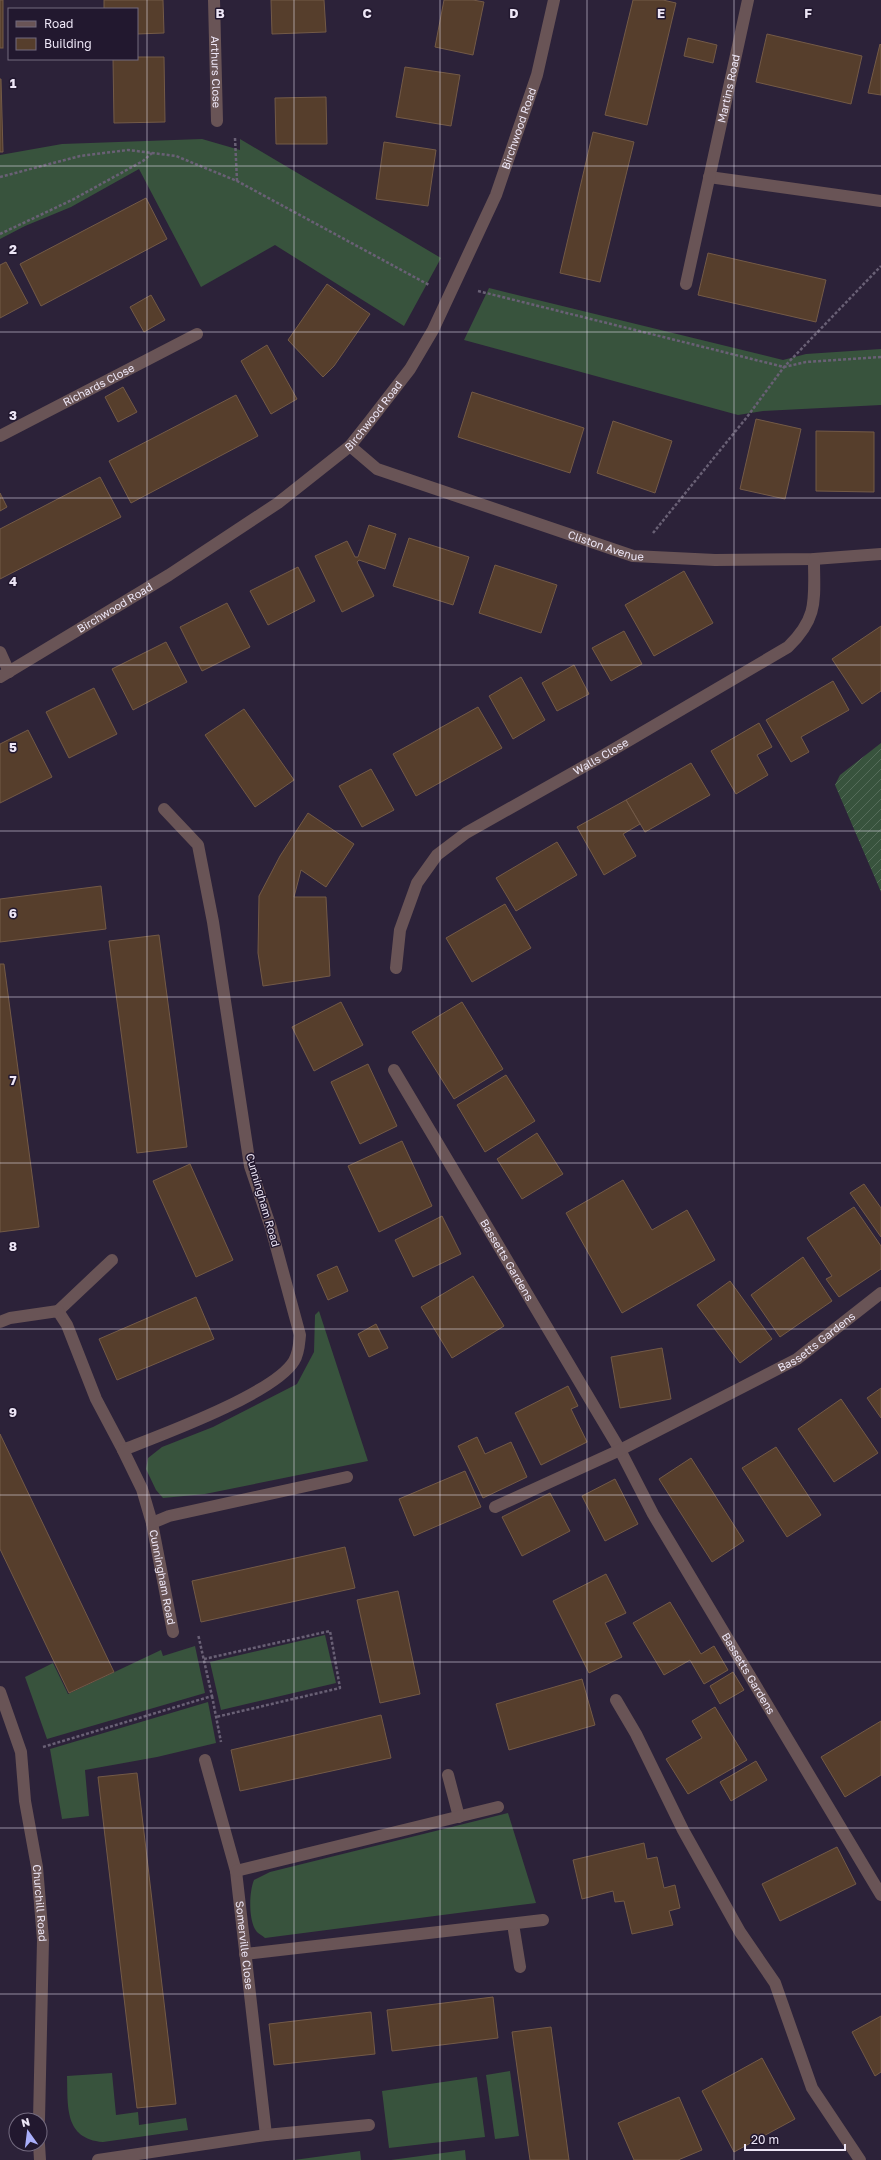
<svg xmlns="http://www.w3.org/2000/svg" width="881" height="2160" font-family="'Golos Text',sans-serif">
  <style>
    .grass { fill: #38533d }
    .garden { fill: url(#garden-furrows) }
    .building { fill: #563e2c; stroke: #735a47 }
    .lines { fill: none; stroke-linecap: round; stroke-linejoin: round }
    .path { stroke: #696075; stroke-width: 2.5; stroke-dasharray: 3 2; stroke-linecap: butt }
    .lane { stroke: #695456; stroke-width: 12 }
    .street { stroke: #695456; stroke-width: 12 }
    .grid { fill: none; stroke: #ede6f6; stroke-width: 1; stroke-opacity: 0.55 }
    .labels { text-anchor: middle; stroke-width: 3; stroke-linejoin: round; paint-order: stroke }
    .street-label { font-size: 11px; fill: #ede6f6; stroke: #22182f }
    .grid-label { font-size: 13px; text-anchor: middle; font-weight: bold; fill: #ede6f6; stroke: #22182f; stroke-width: 3; stroke-linejoin: round; paint-order: stroke }
  </style>
  <defs>
    <pattern id="garden-furrows" width="10" height="10" patternUnits="userSpaceOnUse"><rect width="10" height="10" fill="#38533d"/><path d="M-1 1l2-2M0 10L10 0M9 11l2-2" fill="none" stroke="#556c5a"/></pattern>
  </defs>
  <rect width="100%" height="100%" fill="#2c2239"/>
  <g class="grass">
    <path d="M202 139 240 150V139L441 258 404 326 275 245 201 287 139 169 71 207 25 226 0 239V155L62 144Z"/>
    <path d="M489 288 783 360 806 354 881 349V405L763 411 738 415 464 340Z"/>
    <path d="M319 1311 368 1461 205 1494 163 1498 156 1490 146 1469 148 1458 162 1447 213 1427 297 1384 314 1352 315 1315Z"/>
    <path d="M325 1635 336 1683 221 1710 210 1662Z"/>
    <path d="M195 1646 205 1693 47 1739 25 1677 53 1663 68 1694 161 1650 163 1656Z"/>
    <path d="M208 1702 216 1743 157 1757 85 1770 89 1816 62 1819 50 1749Z"/>
    <path d="M508 1813 536 1903 265 1938C263 1936 259 1934 257 1932 248 1921 249 1892 254 1880L270 1872Z"/>
    <path d="M510 2071 519 2136 495 2139 486 2075Z"/>
    <path d="M112 2073 116 2115 138 2112 139 2125 186 2118 188 2130 103 2142C64 2139 68 2106 67 2076Z"/>
    <path d="M477 2077 485 2137 389 2148 382 2091Z"/>
    <path d="M465 2150 466 2160H391Z"/>
    <path d="M360 2151 361 2160H294Z"/>
  </g>
  <path class="garden" d="M881 743V892L835 785 840 775Z"/>
  <g class="building">
    <rect x="0" y="0" width="3" height="48"/>
    <path d="M104 0H163L164 33 137 34V9H104Z"/>
    <path d="M271 0H324L326 32 272 34Z"/>
    <path d="M444 0H473L484 2 473 55 435 47Z"/>
    <path d="M633 0H663L676 3 647 125 605 115Z"/>
    <path d="M767 34 862 56 851 104 756 82Z"/>
    <path d="M688 38 717 45 713 63 684 56Z"/>
    <path d="M880 44 881 45V95L868 93Z"/>
    <path d="M137 57H164L165 122 114 123 113 59H137Z"/>
    <path d="M405 67 460 75 451 126 396 117Z"/>
    <path d="M1 79 3 152H0V79Z"/>
    <path d="M326 97 327 144H276L275 98Z"/>
    <path d="M593 132 634 142 600 282 560 273Z"/>
    <path d="M384 142 436 150 428 206 376 199Z"/>
    <path d="M146 198 167 239 41 306 20 264Z"/>
    <path d="M708 253 826 280 816 322 698 295Z"/>
    <path d="M6 262 28 303 0 318V265Z"/>
    <path d="M327 284 370 314 334 366 323 377 288 340Z"/>
    <path d="M151 295 165 320 144 332 130 307Z"/>
    <path d="M267 345 297 399 271 414 241 361Z"/>
    <path d="M123 387 137 412 118 422 105 397Z"/>
    <path d="M472 392 584 428 570 473 458 437Z"/>
    <path d="M236 395 258 436 131 503 109 461Z"/>
    <path d="M756 419 801 429 785 499 740 489Z"/>
    <path d="M613 421 672 441 655 493 597 473Z"/>
    <path d="M816 431 874 432V492L816 491Z"/>
    <path d="M100 477 121 517 0 579V529Z"/>
    <path d="M0 493 7 507 0 511Z"/>
    <path d="M369 525 396 534 385 569 359 560 357 562 374 596 342 612 315 556 347 541 355 557H358Z"/>
    <path d="M409 538 469 557 453 605 393 586Z"/>
    <path d="M495 565 557 585 541 633 479 613Z"/>
    <path d="M298 567 315 601 268 625 250 591Z"/>
    <path d="M684 571 713 623 654 656 625 605Z"/>
    <path d="M227 603 250 647 202 671 180 627Z"/>
    <path d="M881 626V691L862 704 832 659Z"/>
    <path d="M624 631 642 664 611 681 592 648Z"/>
    <path d="M166 642 187 682 133 710 112 669Z"/>
    <path d="M574 665 589 694 557 711 542 683Z"/>
    <path d="M521 677 545 720 513 739 489 696Z"/>
    <path d="M833 681 849 710 801 737 809 752 791 762 766 720Z"/>
    <path d="M94 688 117 734 69 758 46 712Z"/>
    <path d="M478 707 502 748 416 796 393 754Z"/>
    <path d="M244 709 294 780 255 807 205 735Z"/>
    <path d="M759 723 772 747 757 755 768 775 736 794 711 751Z"/>
    <path d="M28 730 52 777 0 803V744Z"/>
    <path d="M691 763 710 795 645 832 626 800Z"/>
    <path d="M371 769 394 810 362 827 339 786Z"/>
    <path d="M626 800 640 824 623 834 636 856 604 875 577 827Z"/>
    <path d="M308 813 354 844 326 887 301 870 294 897H326L330 976 263 986 258 953 259 896 280 856Z"/>
    <path d="M557 842 577 875 516 911 496 878Z"/>
    <path d="M101 886 106 929 0 942V899Z"/>
    <path d="M505 904 531 948 472 982 446 938Z"/>
    <path d="M159 935 187 1147 137 1153 109 941Z"/>
    <path d="M0 964H4L39 1227 0 1232Z"/>
    <path d="M341 1002 363 1045 314 1071 292 1027Z"/>
    <path d="M462 1002 503 1069 454 1099 412 1032Z"/>
    <path d="M368 1064 397 1126 360 1144 331 1082Z"/>
    <path d="M506 1075 535 1121 485 1152 457 1105Z"/>
    <path d="M537 1133 563 1174 522 1199 497 1159Z"/>
    <path d="M402 1141 432 1206 379 1232 348 1166Z"/>
    <path d="M190 1164 233 1260 196 1277 153 1181Z"/>
    <path d="M623 1180 652 1230 687 1210 715 1260 622 1313 566 1213Z"/>
    <path d="M864 1184 881 1208V1237L850 1193Z"/>
    <path d="M854 1207 881 1246V1269L839 1297 826 1279 832 1276 807 1238Z"/>
    <path d="M442 1216 461 1254 413 1277 395 1240Z"/>
    <path d="M803 1257 832 1301 780 1337 751 1295Z"/>
    <path d="M337 1266 348 1291 328 1300 317 1275Z"/>
    <path d="M473 1276 504 1326 452 1358 421 1307Z"/>
    <path d="M730 1281 772 1339 740 1363 697 1305Z"/>
    <path d="M196 1297 214 1339 117 1380 99 1339Z"/>
    <path d="M376 1324 388 1348 369 1357 358 1334Z"/>
    <path d="M662 1348 671 1399 620 1408 611 1357Z"/>
    <path d="M568 1386 578 1406 571 1409 587 1442 541 1465 515 1413Z"/>
    <path d="M881 1388V1418L867 1398Z"/>
    <path d="M841 1399 878 1453 834 1482 798 1429Z"/>
    <path d="M0 1434 114 1672 69 1693 0 1549Z"/>
    <path d="M477 1437 485 1454 511 1442 527 1477 483 1498 458 1446Z"/>
    <path d="M776 1447 821 1515 787 1537 742 1468Z"/>
    <path d="M691 1458 744 1541 712 1562 659 1479Z"/>
    <path d="M465 1471 481 1507 414 1536 399 1499Z"/>
    <path d="M615 1479 638 1524 605 1541 582 1496Z"/>
    <path d="M550 1493 570 1531 522 1556 502 1517Z"/>
    <path d="M345 1547 355 1588 201 1622 192 1581Z"/>
    <path d="M606 1574 626 1613 605 1623 622 1657 589 1673 553 1601Z"/>
    <path d="M398 1591 420 1694 380 1703 357 1600Z"/>
    <path d="M670 1602 701 1654 714 1646 728 1670 704 1684 690 1660 664 1675 633 1623Z"/>
    <path d="M733 1672 744 1690 720 1704 710 1686Z"/>
    <path d="M582 1679 595 1725 509 1750 496 1704Z"/>
    <path d="M715 1707 747 1760 688 1794 666 1759 702 1738 692 1721Z"/>
    <path d="M381 1715 391 1758 240 1791 231 1750Z"/>
    <path d="M881 1721V1775L845 1797 821 1757Z"/>
    <path d="M756 1761 767 1780 731 1801 720 1782Z"/>
    <path d="M137 1773 176 2104 137 2108 98 1777Z"/>
    <path d="M644 1843 647 1859 657 1857 664 1888 675 1885 680 1908 669 1911 673 1925 632 1934 624 1901 615 1902 613 1891 582 1899 573 1860Z"/>
    <path d="M837 1847 856 1884 780 1921 762 1884Z"/>
    <path d="M493 1997 498 2038 392 2051 387 2010Z"/>
    <path d="M371 2012 375 2054 274 2065 269 2024Z"/>
    <path d="M881 2016V2072L875 2076 852 2032Z"/>
    <path d="M551 2027 569 2160H530L512 2032Z"/>
    <path d="M762 2058 795 2119 734 2152 702 2091Z"/>
    <path d="M679 2097 702 2150 678 2160H634L618 2123Z"/>
  </g>
  <g class="lines">
    <g class="path">
      <path d="M235 138 237 181"/>
      <path d="M0 177 80 156 128 150 176 156 237 181 429 285"/>
      <path d="M0 234 72 200 143 161 152 153"/>
      <path d="M478 291 784 367 806 362 881 357"/>
      <path d="M653 533 747 417 784 367 881 266"/>
      <path d="M204 1659 330 1631 340 1688 216 1717"/>
      <path d="M212 1696 221 1742"/>
      <path d="M43 1747 212 1696 198 1634"/>
    </g>
    <g class="lane">
      <path d="M616 1700 636 1734 683 1830 740 1932 775 1983 812 2088 860 2160"/>
      <path d="M448 1775 459 1817"/>
      <path d="M513 1924 520 1967"/>
    </g>
    <g class="street">
      <path id="s1" d="M214 0 217 121"/>
      <path d="M709 177 881 201"/>
      <path id="s2" d="M686 284 748 0"/>
      <path id="s3" d="M0 436 197 334"/>
      <path id="s4" d="M350 446 377 469 633 556 715 560 814 559 881 554"/>
      <path d="M0 652 9 672"/>
      <path id="s5" d="M0 677 169 575 278 503 350 446 369 422 410 369 433 330 496 195 537 75 554 0"/>
      <path id="s6" d="M396 968 400 930 417 883 437 855 466 833 599 758 788 647C819 617 814 599 814 559"/>
      <path id="s7" d="M394 1070 620 1450 653 1514 881 1895"/>
      <path d="M58 1311 112 1260"/>
      <path d="M0 1322 10 1318 58 1311 67 1325 96 1399 123 1450C161 1435 274 1394 294 1361 299 1353 299 1344 300 1335L271 1228 250 1166 213 922 198 845 164 809"/>
      <path id="s8" d="M123 1450 142 1489 152 1523 173 1632"/>
      <path id="s9" d="M495 1507 620 1450 797 1359 881 1293"/>
      <path d="M152 1523 169 1516 347 1477"/>
      <path id="s10" d="M0 1692 21 1752 25 1801 37 1867 43 1940 39 2120"/>
      <path id="s11" d="M205 1760 236 1871 266 2135"/>
      <path d="M236 1871 498 1807"/>
      <path d="M245 1954 543 1920"/>
      <path d="M39 2144 40 2160"/>
      <path d="M98 2160 266 2135 369 2125"/>
    </g>
  </g>
  <path class="grid" d="M147 0V2160M294 0V2160M440 0V2160M587 0V2160M734 0V2160M0 166H881M0 332H881M0 498H881M0 665H881M0 831H881M0 997H881M0 1163H881M0 1329H881M0 1495H881M0 1662H881M0 1828H881M0 1994H881"/>
  <g class="labels">
    <g class="street-label">
      <text dy="4" stroke="none"><textPath href="#s1" startOffset="72">Arthurs Close</textPath></text>
      <text dy="4" stroke="none"><textPath href="#s2" startOffset="200">Martins Road</textPath></text>
      <text dy="4" stroke="none"><textPath href="#s5" startOffset="782">Birchwood Road</textPath></text>
      <text dy="4" stroke="none"><textPath href="#s3" startOffset="111">Richards Close</textPath></text>
      <text dy="4" stroke="none"><textPath href="#s5" startOffset="458">Birchwood Road</textPath></text>
      <text dy="4" stroke="none"><textPath href="#s4" startOffset="277">Cliston Avenue</textPath></text>
      <text dy="4" stroke="none"><textPath href="#s5" startOffset="134">Birchwood Road</textPath></text>
      <text dy="4" stroke="none"><textPath href="#s6" startOffset="314">Walls Close</textPath></text>
      <text transform="translate(263 1200) rotate(74)" y="4">Cunningham Road</text>
      <text dy="4" stroke="none"><textPath href="#s7" startOffset="221">Bassetts Gardens</textPath></text>
      <text dy="4" stroke="none"><textPath href="#s9" startOffset="362">Bassetts Gardens</textPath></text>
      <text dy="4" stroke="none"><textPath href="#s8" startOffset="134">Cunningham Road</textPath></text>
      <text dy="4" stroke="none"><textPath href="#s7" startOffset="700">Bassetts Gardens</textPath></text>
      <text dy="4" stroke="none"><textPath href="#s10" startOffset="216">Churchill Road</textPath></text>
      <text dy="4" stroke="none"><textPath href="#s11" startOffset="190">Somerville Close</textPath></text>
    </g>
  </g>
  <g class="grid-label">
    <text x="220" y="18">B</text>
    <text x="367" y="18">C</text>
    <text x="514" y="18">D</text>
    <text x="661" y="18">E</text>
    <text x="808" y="18">F</text>
    <text x="13" y="88">1</text>
    <text x="13" y="254">2</text>
    <text x="13" y="420">3</text>
    <text x="13" y="586">4</text>
    <text x="13" y="752">5</text>
    <text x="13" y="918">6</text>
    <text x="13" y="1085">7</text>
    <text x="13" y="1251">8</text>
    <text x="13" y="1417">9</text>
  </g>
  <rect x="8" y="8" width="130" height="52" fill="#22182f" stroke="#736a7f"/>
  <rect x="16" y="21" width="20" height="6" fill="#695456" stroke="#736a7f"/>
  <text x="44" y="28" font-size="12" fill="#ede6f6">Road</text>
  <rect x="16" y="38" width="20" height="12" fill="#563e2c" stroke="#736a7f"/>
  <text x="44" y="48" font-size="12" fill="#ede6f6">Building</text>
  <g transform="translate(28 2132) rotate(346)"><circle r="19" fill="#22182f" stroke="#736a7f"/>
  <path d="M0-3L7 15L0 10L-7 15Z" fill="#aaaffb"/>
  <text y="-6" font-size="11" font-weight="bold" text-anchor="middle" fill="#ede6f6">N</text>
  </g>
  <path d="M745 2144v6h100v-6" fill="none" stroke="#ede6f6" stroke-width="2"/>
  <text x="751" y="2144" font-size="12" fill="#ede6f6" stroke="#22182f" stroke-width="3" paint-order="stroke">20 m</text>
</svg>
